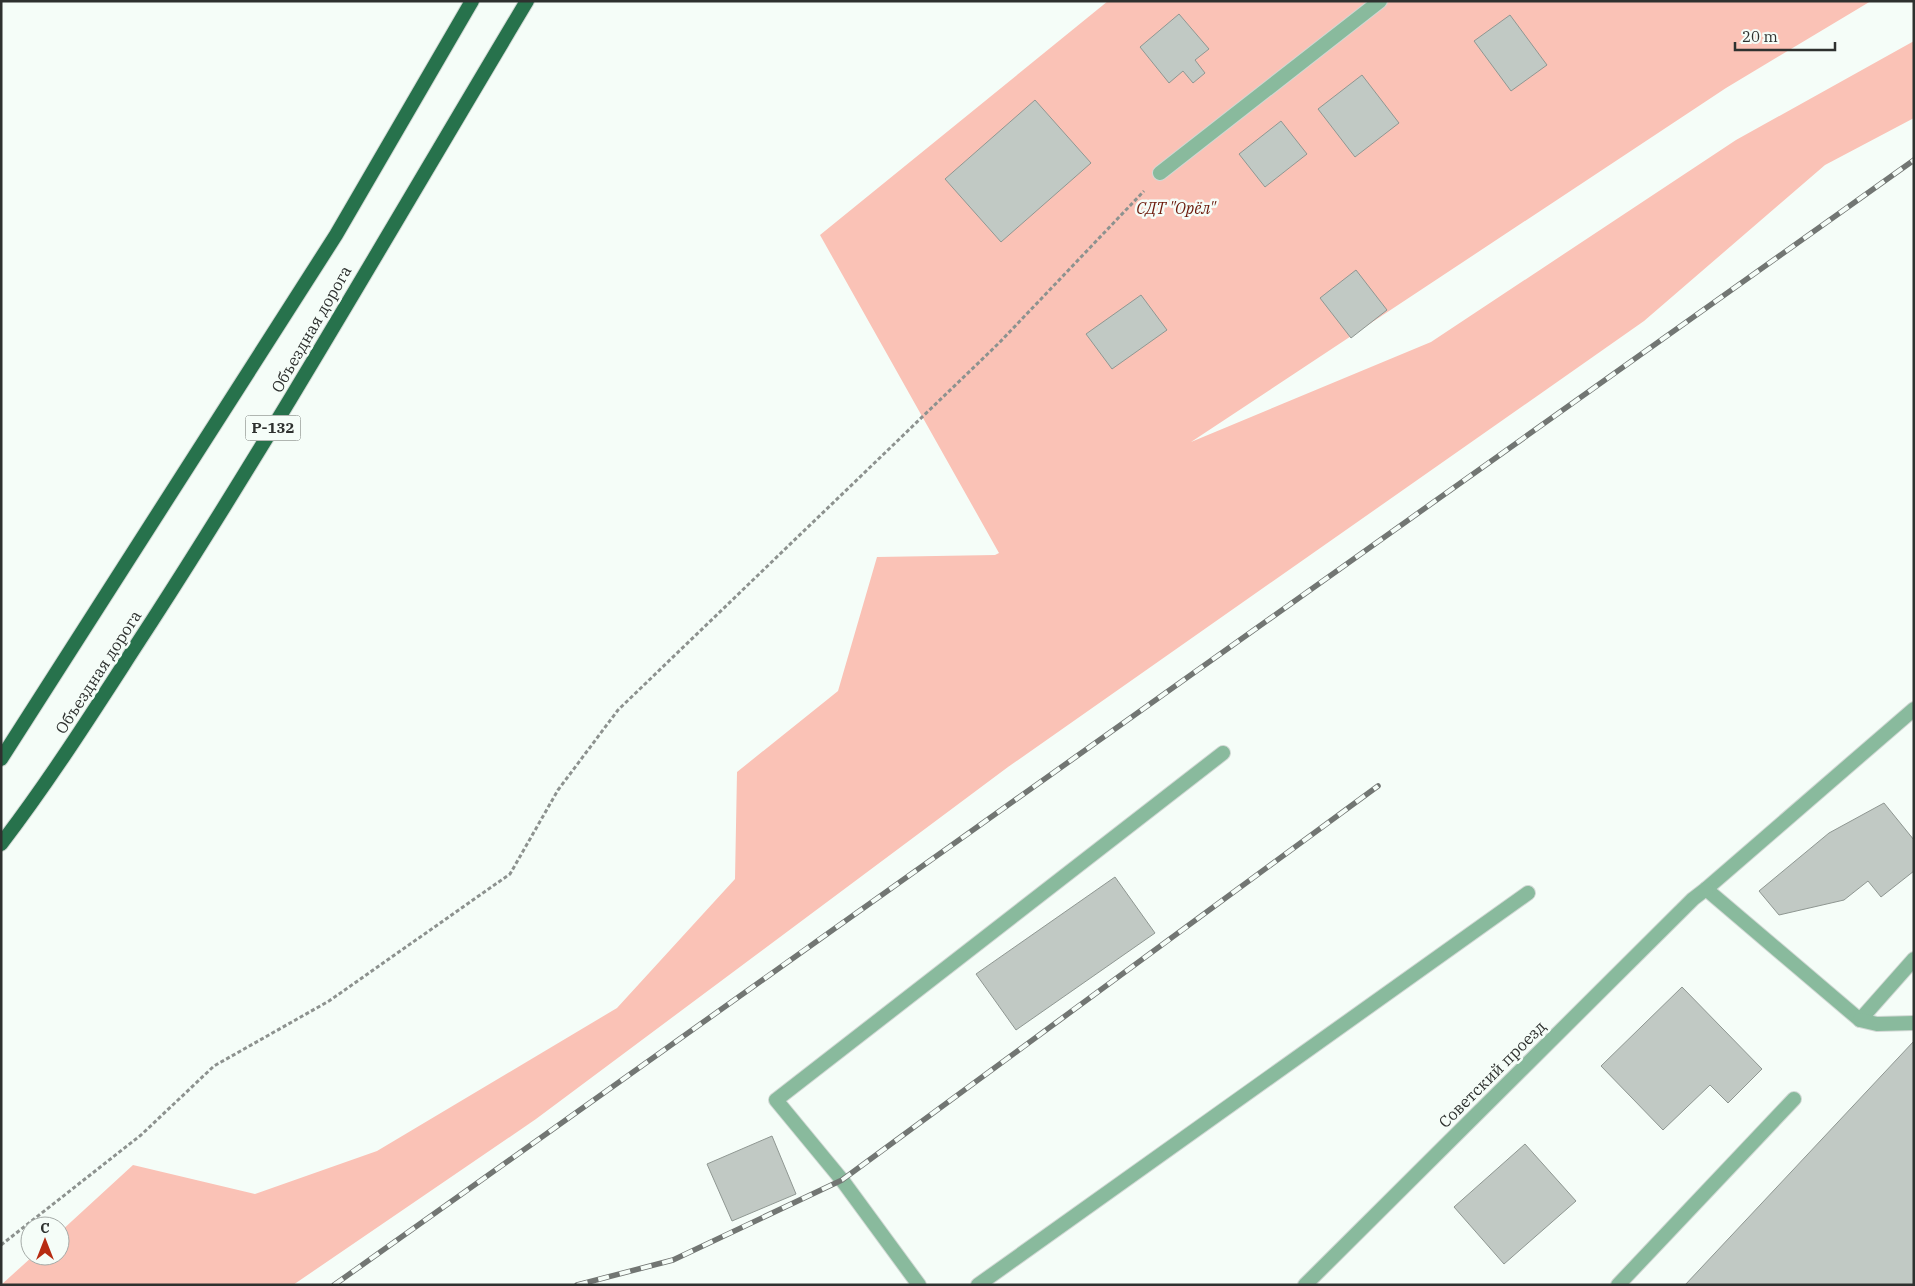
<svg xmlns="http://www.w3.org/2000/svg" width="1915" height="1286" font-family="'IBM Plex Serif',serif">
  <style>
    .green { fill: #fac2b6 }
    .building { fill: #c1c9c4; stroke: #8f9792 }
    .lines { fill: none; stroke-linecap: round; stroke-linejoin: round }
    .service-casing { stroke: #d1d8d4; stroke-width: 16 }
    .minor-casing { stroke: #d1d8d4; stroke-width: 16 }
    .trunk-casing { stroke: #d1d8d4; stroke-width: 16 }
    .path { stroke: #8d928f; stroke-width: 3; stroke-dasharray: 4 2.5; stroke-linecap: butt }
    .service { stroke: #89ba9d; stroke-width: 14 }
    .minor { stroke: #89ba9d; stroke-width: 14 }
    .trunk { stroke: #27724c; stroke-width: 14 }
    .rail-casing { stroke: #727673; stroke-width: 5.5 }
    .rail { stroke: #f5fdf8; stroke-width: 4; stroke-dasharray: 11; stroke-linecap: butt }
    .labels { text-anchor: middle; stroke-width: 5; stroke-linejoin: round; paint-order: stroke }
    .shield { fill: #f5fdf8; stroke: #6a6e6b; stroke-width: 1 }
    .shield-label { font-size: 15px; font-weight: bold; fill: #2e312f }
    .park-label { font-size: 16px; font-style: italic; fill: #6c1a0b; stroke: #f5fdf8 }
    .street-label { font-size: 16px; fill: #2e312f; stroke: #f5fdf8 }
  </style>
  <rect width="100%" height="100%" fill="#f5fdf8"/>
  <path class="green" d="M1108 1H1871L1726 88 1191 442 1431 342 1736 140 1914 41V118L1825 165 1644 321 1008 767 536 1119 293 1285H1L33 1256H60V1232L133 1165 255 1194 377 1151 617 1008 735 879 737 772 838 691 877 557 995 555 999 553 820 235Z"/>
  <g class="building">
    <path d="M1179 14 1209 49 1195 60 1205 73 1193 83 1183 71 1169 83 1140 47Z"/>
    <path d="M1510 15 1547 65 1511 91 1474 41Z"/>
    <path d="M1362 75 1399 123 1355 157 1318 109Z"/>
    <path d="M1035 100 1091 163 1001 242 945 179Z"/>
    <path d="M1281 121 1307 154 1265 187 1239 154Z"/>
    <path d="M1356 270 1387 310 1351 338 1320 298Z"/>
    <path d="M1141 295 1167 330 1112 369 1086 334Z"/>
    <path d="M1884 803 1914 840V871L1881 897 1868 881 1844 900 1779 915 1759 891 1829 833Z"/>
    <path d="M1115 877 1155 933 1016 1030 976 974Z"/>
    <path d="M1682 987 1762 1069 1728 1103 1710 1085 1663 1130 1601 1066Z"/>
    <path d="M1914 1041V1285H1685Z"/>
    <path d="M772 1136 796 1194 732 1221 707 1164Z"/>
    <path d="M1525 1144 1576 1201 1504 1264 1454 1207Z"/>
  </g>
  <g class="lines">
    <g class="service-casing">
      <g id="service">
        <path d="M1914 709 1706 889 1860 1020 1914 959"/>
        <path d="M1860 1020 1877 1024 1914 1023"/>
        <path d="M919 1285 842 1180 776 1100 1223 753"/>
        <path d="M978 1285 1528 893"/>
        <path d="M1618 1285 1794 1099"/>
      </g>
    </g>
    <g class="minor-casing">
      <g id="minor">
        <path d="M1160 173 1380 1"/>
        <path d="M1305 1285 1693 899 1706 889"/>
      </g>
    </g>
    <g class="trunk-casing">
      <g id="trunk">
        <path d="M1 759 336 235 472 1"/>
        <path d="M1 844C56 772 103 696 152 621 283 418 403 208 527 1"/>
      </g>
    </g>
    <path class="path" d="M1 1245 141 1135 214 1066 329 1001 510 874 558 790 618 710 999 343 1144 191"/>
    <use href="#service" class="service"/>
    <use href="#minor" class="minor"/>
    <use href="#trunk" class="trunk"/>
    <g class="rail-casing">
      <g id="rail">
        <path d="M334 1285 1914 160"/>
        <path d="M577 1285 673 1260 842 1180 1378 786"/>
      </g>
    </g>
    <use href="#rail" class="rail"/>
  </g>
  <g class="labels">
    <rect class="shield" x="245.5" y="415.5" width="55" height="25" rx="4"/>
    <g class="shield-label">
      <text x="273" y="433">Р-132</text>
    </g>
    <g class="park-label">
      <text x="1176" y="214">СДТ "Орёл"</text>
    </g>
    <g class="street-label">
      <text transform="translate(311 329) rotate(-60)" y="6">Объездная дорога</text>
      <text transform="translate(98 672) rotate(-57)" y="6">Объездная дорога</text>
      <text transform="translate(1492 1074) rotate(-45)" y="6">Советский проезд</text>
    </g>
  </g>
  <rect width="1915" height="1286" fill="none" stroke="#2e312f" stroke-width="5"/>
  <g transform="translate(45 1241)"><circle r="24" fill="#f5fdf8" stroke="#a5aba8"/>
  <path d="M0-4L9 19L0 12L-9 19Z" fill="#b72c12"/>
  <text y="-8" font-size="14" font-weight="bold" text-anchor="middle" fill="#2e312f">С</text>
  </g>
  <path d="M1735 42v8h100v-8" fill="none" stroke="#2e312f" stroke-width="2.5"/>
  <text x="1742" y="42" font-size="15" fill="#2e312f" stroke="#f5fdf8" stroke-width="4" paint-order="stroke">20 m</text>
</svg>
